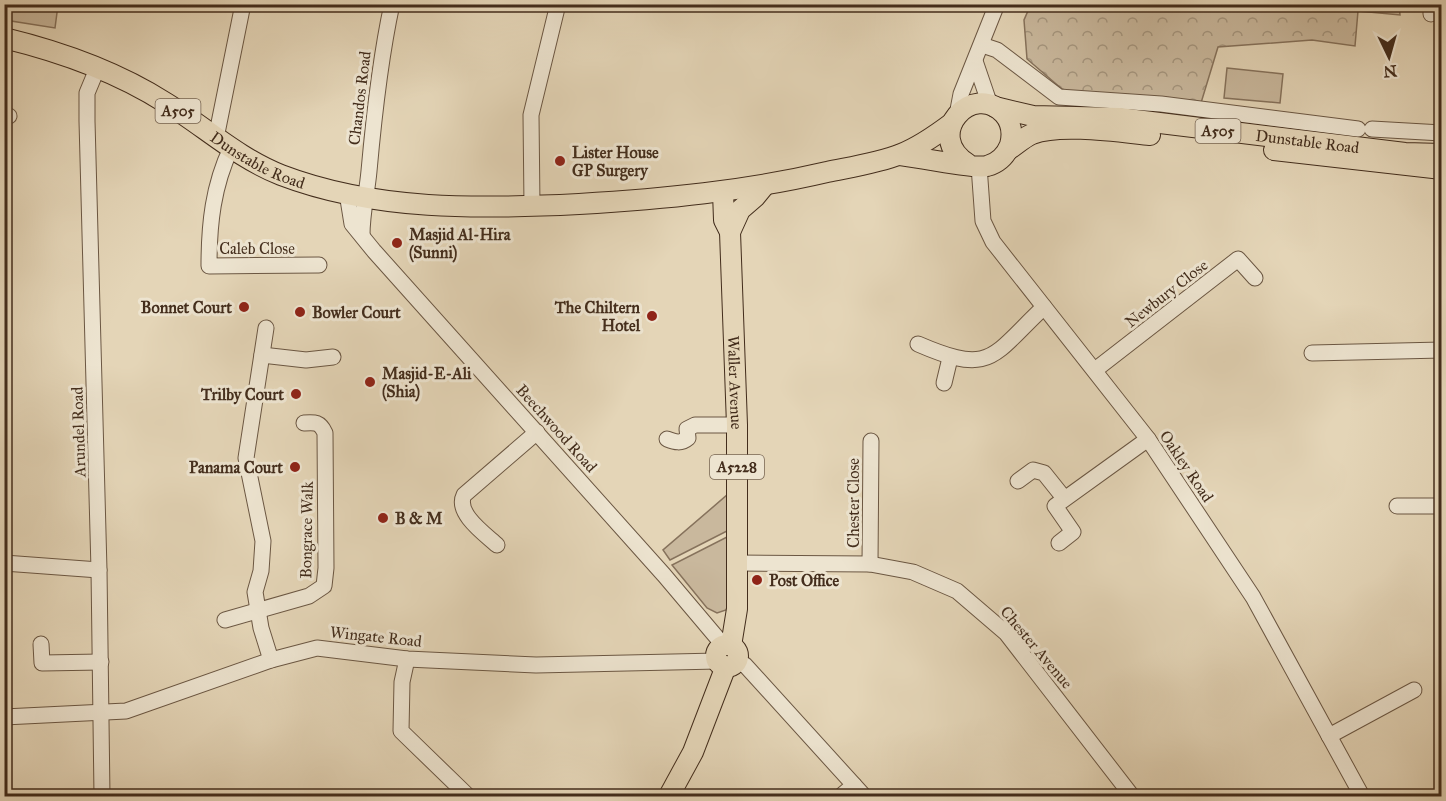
<svg xmlns="http://www.w3.org/2000/svg" width="1446" height="801" font-family="'IM FELL Great Primer',serif">
  <style>
    .green { fill: #c9b89d; stroke: #86725c; stroke-width: 1.5 }
    .forest { fill: url(#forest-crowns); stroke: #86725c; stroke-width: 1.5 }
    .lines { fill: none; stroke-linecap: round; stroke-linejoin: round }
    .minor-casing { stroke: #6b5743; stroke-width: 17 }
    .major-casing { stroke: #432d1c; stroke-width: 22 }
    .minor { stroke: #ede4d0; stroke-width: 15 }
    .major { stroke: #e4d5b7; stroke-width: 20 }
    .poi-dot { fill: #8f2418; stroke: #ede4d0; stroke-width: 2 }
    .labels { text-anchor: middle; stroke-width: 6; stroke-linejoin: round; paint-order: stroke }
    .shield { fill: #ede4d0; stroke: #766452; stroke-width: 1.5 }
    .shield-label { font-size: 15px; font-weight: bold; fill: #432d1c }
    .street-label { font-size: 16px; fill: #432d1c; stroke: #ede4d0 }
    .poi-label { font-size: 16px; font-weight: bold; fill: #432d1c; stroke: #ede4d0; text-anchor: start }
  </style>
  <defs>
    <pattern id="forest-crowns" width="20" height="18" patternUnits="userSpaceOnUse" patternTransform="scale(1.5)"><rect width="20" height="18" fill="#c9b89d"/><path d="M2 6a3 3 0 1 1 6 0M12 15a3 3 0 1 1 6 0" fill="none" stroke="#a5967f"/></pattern>
  </defs>
  <rect width="100%" height="100%" fill="#e4d5b7"/>
  <filter id="stains"><feTurbulence type="fractalNoise" baseFrequency=".00333" numOctaves="4"/><feColorMatrix values="0 0 0 0 .2 0 0 0 0 .09 0 0 0 0 .02 0 0 0 .5 -.17"/></filter>
  <radialGradient id="worn" r=".72"><stop offset=".6" stop-color="#630" stop-opacity="0"/><stop offset="1" stop-color="#630" stop-opacity=".3"/></radialGradient>
  <g class="green">
    <path d="M4 5H58L55 28 5 20Z"/>
    <path d="M1227 68 1283 74 1280 103 1224 98Z"/>
    <path d="M727 495V531L670 560 663 550Z"/>
    <path d="M727 537 728 605 726 610 717 613 707 608 672 565Z"/>
  </g>
  <path class="forest" d="M1031 4H1399L1400 15 1358 11 1355 46 1312 40 1218 47 1201 103 1136 95 1071 92 1062 89 1027 59 1024 20Z"/>
  <g class="lines">
    <g class="minor-casing">
      <g id="minor">
        <path d="M1431 14V4"/>
        <path d="M982 45 997 50 1059 97 1161 104 1358 129"/>
        <path d="M975 61 990 105"/>
        <path d="M97 69 87 93V121L99 570 102 796"/>
        <path d="M4 115 9 116"/>
        <path d="M957 115 961 94 997 4"/>
        <path d="M1372 129 1442 133"/>
        <path d="M216 138 243 4"/>
        <path d="M231 148C213 186 209 224 209 266L319 265"/>
        <path d="M979 166 983 221 993 242 1148 439 1253 597 1362 796"/>
        <path d="M347 193 352 224 374 251 664 575 724 646"/>
        <path d="M532 206 531 115 558 4"/>
        <path d="M362 235C362 213 367 193 369 171 374 115 380 59 392 4"/>
        <path d="M266 328 246 458 263 541 261 571 255 592 261 628 271 660"/>
        <path d="M918 344C992 376 991 357 1044 307"/>
        <path d="M1312 353 1442 350"/>
        <path d="M262 355 306 360 333 357"/>
        <path d="M1095 370 1238 259 1255 278"/>
        <path d="M944 383 950 358"/>
        <path d="M667 439C675 442 681 444 688 438L687 429 695 425H737"/>
        <path d="M1018 481 1033 470 1044 473 1064 498"/>
        <path d="M1397 506H1442"/>
        <path d="M1059 543 1073 532 1055 506 1148 439"/>
        <path d="M497 545C485 534 455 513 464 495L537 432"/>
        <path d="M4 563 99 570"/>
        <path d="M737 563 870 564 913 572 957 591 1006 633 1132 796"/>
        <path d="M870 564 871 441"/>
        <path d="M225 620 309 596 324 586 326 568 325 433C320 422 315 422 304 423"/>
        <path d="M41 644 42 663 101 662"/>
        <path d="M407 659 402 682 401 731 468 796"/>
        <path d="M736 660 745 665 864 796"/>
        <path d="M4 717 126 711 271 660 317 648 407 659 536 665 718 661"/>
        <path d="M1329 736 1414 690"/>
        <path d="M841 796 854 785"/>
      </g>
    </g>
    <g class="major-casing">
      <g id="major">
        <path id="s1" d="M4 38C62 52 116 71 166 103 205 127 238 158 281 175 375 211 480 209 579 204 663 199 746 191 827 172 851 167 878 163 901 154 919 147 936 135 952 123"/>
        <path id="s2" d="M995 107 1033 116 1119 118 1405 153 1442 154"/>
        <path d="M1008 150C1016 145 1023 138 1032 134 1059 123 1120 132 1150 135"/>
        <path d="M1274 150 1442 169"/>
        <path d="M900 155C917 157 974 169 987 166 998 163 1006 155 1010 145 1013 134 1011 122 1004 114 973 80 922 135 968 164"/>
        <path id="s3" d="M723 192 724 220 730 232 737 425V609L731 646"/>
        <path d="M730 232 740 210 755 197 764 186"/>
        <circle cx="727" cy="656" r="11"/>
        <path d="M669 796 693 752 726 666"/>
      </g>
    </g>
    <use href="#minor" class="minor"/>
    <use href="#major" class="major"/>
  </g>
  <g class="poi-dot">
    <circle cx="560" cy="161" r="6"/>
    <circle cx="397" cy="243" r="6"/>
    <circle cx="244" cy="307" r="6"/>
    <circle cx="300" cy="312" r="6"/>
    <circle cx="652" cy="316" r="6"/>
    <circle cx="370" cy="382" r="6"/>
    <circle cx="296" cy="394" r="6"/>
    <circle cx="295" cy="467" r="6"/>
    <circle cx="383" cy="518" r="6"/>
    <circle cx="757" cy="580" r="6"/>
  </g>
  <g class="labels">
    <g class="shield">
      <rect x="155.5" y="99" width="45" height="24" rx="4.5"/>
      <rect x="1195.5" y="119" width="45" height="24" rx="4.5"/>
      <rect x="710" y="455" width="54" height="24" rx="4.5"/>
    </g>
    <g class="shield-label">
      <text x="178" y="116">A505</text>
      <text x="1218" y="136">A505</text>
      <text x="737" y="472">A5228</text>
    </g>
    <g class="street-label">
      <text transform="translate(359 98) rotate(-83)" y="6">Chandos Road</text>
      <text dy="6" stroke="none"><textPath href="#s2" startOffset="315">Dunstable Road</textPath></text>
      <text dy="6" stroke="none"><textPath href="#s1" startOffset="284">Dunstable Road</textPath></text>
      <text x="257" y="254">Caleb Close</text>
      <text transform="translate(1166 293) rotate(-38)" y="6">Newbury Close</text>
      <text dy="6" stroke="none"><textPath href="#s3" startOffset="192">Waller Avenue</textPath></text>
      <text transform="translate(557 428) rotate(48)" y="6">Beechwood Road</text>
      <text transform="translate(78 432) rotate(-92)" y="6">Arundel Road</text>
      <text transform="translate(1187 466) rotate(56)" y="6">Oakley Road</text>
      <text transform="translate(853 503) rotate(-90)" y="6">Chester Close</text>
      <text transform="translate(306 530) rotate(-89)" y="6">Bongrace Walk</text>
      <text transform="translate(376 636) rotate(6)" y="6">Wingate Road</text>
      <text transform="translate(1037 647) rotate(50)" y="6">Chester Avenue</text>
    </g>
    <g class="poi-label">
      <text x="572" y="158">Lister House<tspan x="572" dy="18">GP Surgery</tspan></text>
      <text x="409" y="240">Masjid Al-Hira<tspan x="409" dy="18">(Sunni)</tspan></text>
      <text x="232" y="313" text-anchor="end">Bonnet Court</text>
      <text x="640" y="313" text-anchor="end">The Chiltern<tspan x="640" dy="18">Hotel</tspan></text>
      <text x="312" y="318">Bowler Court</text>
      <text x="382" y="379">Masjid-E-Ali<tspan x="382" dy="18">(Shia)</tspan></text>
      <text x="284" y="400" text-anchor="end">Trilby Court</text>
      <text x="283" y="473" text-anchor="end">Panama Court</text>
      <text x="395" y="524">B &amp; M</text>
      <text x="769" y="586">Post Office</text>
    </g>
  </g>
  <rect width="1446" height="801" fill="none" stroke="#e4d5b7" stroke-width="24"/>
  <rect x="6" y="6" width="1434" height="789" fill="none" stroke="#432d1c" stroke-width="3"/>
  <rect x="12" y="12" width="1422" height="777" fill="none" stroke="#432d1c" stroke-width="1.5"/>
  <g transform="translate(1389 57) rotate(175)" stroke="#ede4d0" stroke-width="4.5" paint-order="stroke">
  <path d="M0-4.5L10 22L0 15L-10 22Z" fill="#432d1c"/>
  <text y="-9" font-size="16" font-weight="bold" text-anchor="middle" fill="#432d1c">N</text>
  </g>
  <rect width="100%" height="100%" filter="url(#stains)"/>
  <rect width="100%" height="100%" fill="url(#worn)"/>
</svg>
